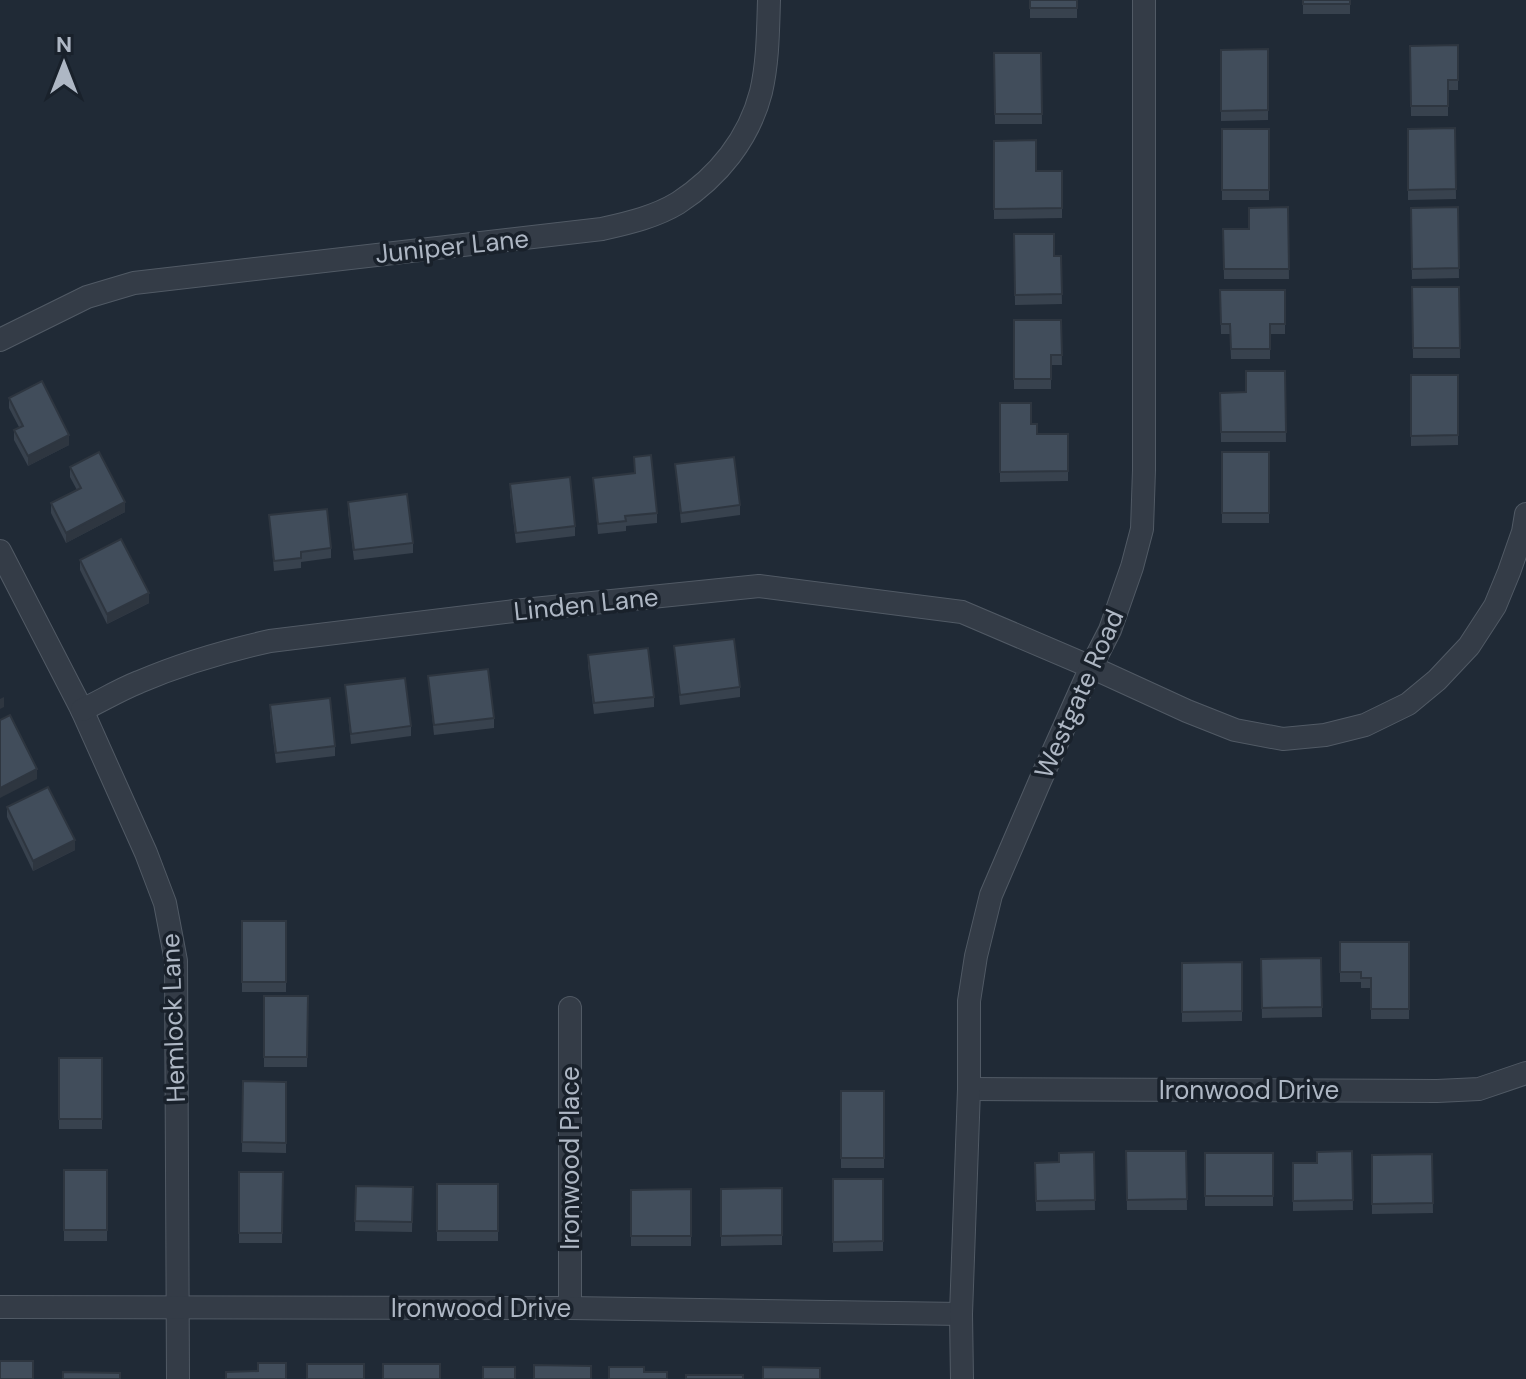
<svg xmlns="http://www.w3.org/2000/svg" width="1526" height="1379" font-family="'DM Sans',sans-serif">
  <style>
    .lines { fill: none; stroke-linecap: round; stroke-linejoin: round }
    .minor-casing { stroke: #515a65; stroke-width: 24 }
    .minor { stroke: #343c47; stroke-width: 22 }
    .wall { fill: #38424e }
    .shaded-wall { fill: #2e3640 }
    .building { fill: #414d5b; stroke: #2e3640; stroke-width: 2 }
    .labels { text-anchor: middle; stroke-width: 7; stroke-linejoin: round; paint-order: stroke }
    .street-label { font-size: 26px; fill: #aeb7c4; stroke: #19212b }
  </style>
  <rect width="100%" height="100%" fill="#202a36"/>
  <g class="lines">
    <g class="minor-casing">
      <g id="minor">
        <path d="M0 340 87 297 134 283 602 229C628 223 655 217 678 203 718 177 749 139 761 92 768 62 768 31 769 0"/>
        <path d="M0 551 82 710 146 853 165 903 176 961 178 1379"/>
        <path d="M82 710C101 701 119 690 139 682 181 664 225 651 270 641L514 611 759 586 962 612 1091 667 1187 711 1235 730 1283 739 1325 735 1365 725 1408 704 1437 680 1469 646 1495 606 1509 572 1523 532 1526 514"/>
        <path d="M570 1008V1308"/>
        <path d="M969 1089 1437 1091 1479 1089 1526 1073"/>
        <path d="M0 1307 570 1308 961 1314"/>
        <path d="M962 1379 961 1314 969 1089V1001L976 956 991 895 1040 781 1091 667 1110 630 1132 567 1142 529 1144 470V0"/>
      </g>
    </g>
    <use href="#minor" class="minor"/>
  </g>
  <g class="wall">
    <rect x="1030" y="0" width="47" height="18"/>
    <rect x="1303" y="0" width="47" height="14"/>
    <path d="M1458 45V90H1448V116H1411L1410 46Z"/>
    <path d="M1268 49V120L1221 121V50Z"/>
    <path d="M994 53H1041L1042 124H995Z"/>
    <path d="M1455 128 1456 199 1408 200V129Z"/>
    <rect x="1222" y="129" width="47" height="71"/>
    <path d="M994 141 1036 171H1062V218L994 219Z"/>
    <path d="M1288 207 1289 279H1224L1223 229H1249Z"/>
    <path d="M1458 207 1459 278 1412 279 1411 208Z"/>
    <path d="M1014 234 1054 256H1061L1062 304 1015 305Z"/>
    <path d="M1412 287H1459L1460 358H1413Z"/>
    <path d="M1220 290H1285V334H1270V359H1231L1230 334H1221Z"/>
    <path d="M1014 320H1061L1062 365H1051V389H1014Z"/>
    <path d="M1285 371 1286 442H1221L1220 393 1246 392Z"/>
    <path d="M1411 375H1458V445L1411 446Z"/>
    <path d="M9 398 69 445 28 466 14 440V430L19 427 9 408Z"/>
    <path d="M1000 403 1031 424 1037 434H1068V481L1000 482Z"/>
    <rect x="1222" y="452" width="47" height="71"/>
    <path d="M634 457 657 513V523L626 526V531L598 534 593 478 634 473Z"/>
    <path d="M675 464 740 505V515L681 523Z"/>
    <path d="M70 467 125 512 66 543 51 513V503L77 490 70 477Z"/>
    <path d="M510 484 575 526V536L516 543 510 494Z"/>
    <path d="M348 502 413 543V553L354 560 348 512Z"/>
    <path d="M269 515 331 548V558L301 562V568L274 571Z"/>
    <path d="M80 560 149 603 107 624 80 570Z"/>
    <path d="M674 646 740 687V697L680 705Z"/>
    <path d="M588 655 654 697V707L594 714 588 665Z"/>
    <path d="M428 676 494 718V728L434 735Z"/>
    <path d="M345 685 411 726V736L351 744Z"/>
    <path d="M270 705 335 746V756L276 763 270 715Z"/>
    <path d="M7 807 75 850 33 871 7 817Z"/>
    <rect x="242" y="921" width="44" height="71"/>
    <path d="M1340 942H1409V1019H1371V988H1361V982H1340Z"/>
    <path d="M1321 958 1322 1017 1262 1018 1261 959Z"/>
    <path d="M1242 962V1021L1182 1022V963Z"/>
    <path d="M264 996H308L307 1067H264Z"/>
    <rect x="59" y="1058" width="43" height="71"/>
    <path d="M243 1081 286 1082V1153L242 1152Z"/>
    <rect x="841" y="1091" width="43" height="77"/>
    <path d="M1126 1151H1186L1187 1210H1127Z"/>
    <path d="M1352 1151 1353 1210 1293 1211V1163H1317Z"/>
    <path d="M1094 1152 1095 1210 1036 1211 1035 1163 1059 1162Z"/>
    <rect x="1205" y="1153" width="68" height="53"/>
    <path d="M1432 1154 1433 1213 1372 1214V1155Z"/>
    <rect x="64" y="1170" width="43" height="71"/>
    <path d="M239 1172H283L282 1243H239Z"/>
    <path d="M833 1179H883V1251L833 1252Z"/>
    <rect x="437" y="1184" width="61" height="57"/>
    <path d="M356 1186 413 1187 412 1232 355 1231Z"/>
    <path d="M782 1188V1245L721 1246V1189Z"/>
    <path d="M691 1189V1246H631V1190Z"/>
  </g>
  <g class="shaded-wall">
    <path d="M69 435V445L28 466V456Z"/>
    <path d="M125 502V512L66 543V533Z"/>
    <path d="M149 593V603L107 624V614Z"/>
    <path d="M4 697V707L0 709V699Z"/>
    <path d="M37 769V779L0 798V788Z"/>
    <path d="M75 840V850L33 871V861Z"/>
  </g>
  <g class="building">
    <rect x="1030" y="0" width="47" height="8"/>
    <rect x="1303" y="0" width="47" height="4"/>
    <path d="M1458 45V80H1448V106H1411L1410 46Z"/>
    <path d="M1268 49V110L1221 111V50Z"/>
    <path d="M994 53H1041L1042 114H995Z"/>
    <path d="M1455 128 1456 189 1408 190V129Z"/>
    <rect x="1222" y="129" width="47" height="61"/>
    <path d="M1036 140V171H1062V208L994 209V141Z"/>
    <path d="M1288 207 1289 269H1224L1223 229H1249V208Z"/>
    <path d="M1458 207 1459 268 1412 269 1411 208Z"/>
    <path d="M1014 234H1054V256H1061L1062 294 1015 295Z"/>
    <path d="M1412 287H1459L1460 348H1413Z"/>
    <path d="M1220 290H1285V324H1270V349H1231L1230 324H1221Z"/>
    <path d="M1014 320H1061L1062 355H1051V379H1014Z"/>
    <path d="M1246 371H1285L1286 432H1221L1220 393 1246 392Z"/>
    <path d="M1411 375H1458V435L1411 436Z"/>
    <path d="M42 381 69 435 28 456 14 430 23 426 9 398Z"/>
    <path d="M1000 403H1031V424H1037V434H1068V471L1000 472Z"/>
    <path d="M99 452 125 502 66 533 51 503 81 488 70 467Z"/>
    <rect x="1222" y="452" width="47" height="61"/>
    <path d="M651 455 657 513 625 516 626 521 598 524 593 478 635 473 634 457Z"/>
    <path d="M734 457 740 505 681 513 675 464Z"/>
    <path d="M570 477 575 526 516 533 510 484Z"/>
    <path d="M407 494 413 543 354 550 348 502Z"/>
    <path d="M327 509 331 548 301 552V558L274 561 269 515Z"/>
    <path d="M121 539 149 593 107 614 80 560Z"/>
    <path d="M734 639 740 687 680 695 674 646Z"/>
    <path d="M648 648 654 697 594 703 588 655Z"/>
    <path d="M488 669 494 718 434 725 428 676Z"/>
    <path d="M405 678 411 726 351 734 345 685Z"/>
    <path d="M330 698 335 746 276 753 270 705Z"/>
    <path d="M10 715 37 769 0 788V720Z"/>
    <path d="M48 787 75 840 33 861 7 807Z"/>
    <rect x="242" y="921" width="44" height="61"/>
    <path d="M1340 942H1409V1009H1371V978H1361V972H1340Z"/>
    <path d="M1321 958 1322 1007 1262 1008 1261 959Z"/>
    <path d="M1242 962V1011L1182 1012V963Z"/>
    <path d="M264 996H308L307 1057H264Z"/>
    <rect x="59" y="1058" width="43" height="61"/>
    <path d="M243 1081 286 1082V1143L242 1142Z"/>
    <rect x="841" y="1091" width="43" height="67"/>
    <path d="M1126 1151H1186L1187 1199 1127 1200Z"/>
    <path d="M1352 1151 1353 1200 1293 1201V1163H1317V1152Z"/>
    <path d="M1094 1152 1095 1200 1036 1201 1035 1163 1059 1162V1153Z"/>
    <rect x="1205" y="1153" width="68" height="43"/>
    <path d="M1432 1154 1433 1203 1372 1204V1155Z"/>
    <rect x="64" y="1170" width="43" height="60"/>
    <path d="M239 1172H283L282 1233H239Z"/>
    <path d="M833 1179H883V1241L833 1242Z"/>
    <rect x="437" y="1184" width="61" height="47"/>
    <path d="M356 1186 413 1187 412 1222 355 1221Z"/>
    <path d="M782 1188V1235L721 1236V1189Z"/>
    <path d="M691 1189V1236H631V1190Z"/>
    <rect x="0" y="1361" width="33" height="18"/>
    <path d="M258 1363H286V1379H226V1372L258 1371Z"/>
    <rect x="307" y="1364" width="57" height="15"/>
    <rect x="383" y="1364" width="57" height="15"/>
    <path d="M534 1365 591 1366V1379H534Z"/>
    <rect x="483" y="1367" width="32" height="12"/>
    <path d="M609 1367H644V1372H667V1379H609Z"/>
    <path d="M763 1367 820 1368V1379H763Z"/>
    <path d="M63 1372 120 1373V1379H63Z"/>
    <rect x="686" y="1375" width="57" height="4"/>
  </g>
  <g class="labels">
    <g class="street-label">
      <text transform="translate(452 246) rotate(-6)" y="9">Juniper Lane</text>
      <text transform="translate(586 604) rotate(-6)" y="9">Linden Lane</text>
      <text transform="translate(1079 694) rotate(-66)" y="9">Westgate Road</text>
      <text transform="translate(173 1018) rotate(-92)" y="9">Hemlock Lane</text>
      <text x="1249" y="1099">Ironwood Drive</text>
      <text transform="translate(570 1158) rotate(-90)" y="9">Ironwood Place</text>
      <text x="481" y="1317">Ironwood Drive</text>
    </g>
  </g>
  <g transform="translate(64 64)" stroke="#19212b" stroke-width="6" paint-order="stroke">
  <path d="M0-6L14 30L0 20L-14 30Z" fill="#aeb7c4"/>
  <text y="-12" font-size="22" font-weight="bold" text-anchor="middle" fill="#aeb7c4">N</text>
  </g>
</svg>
